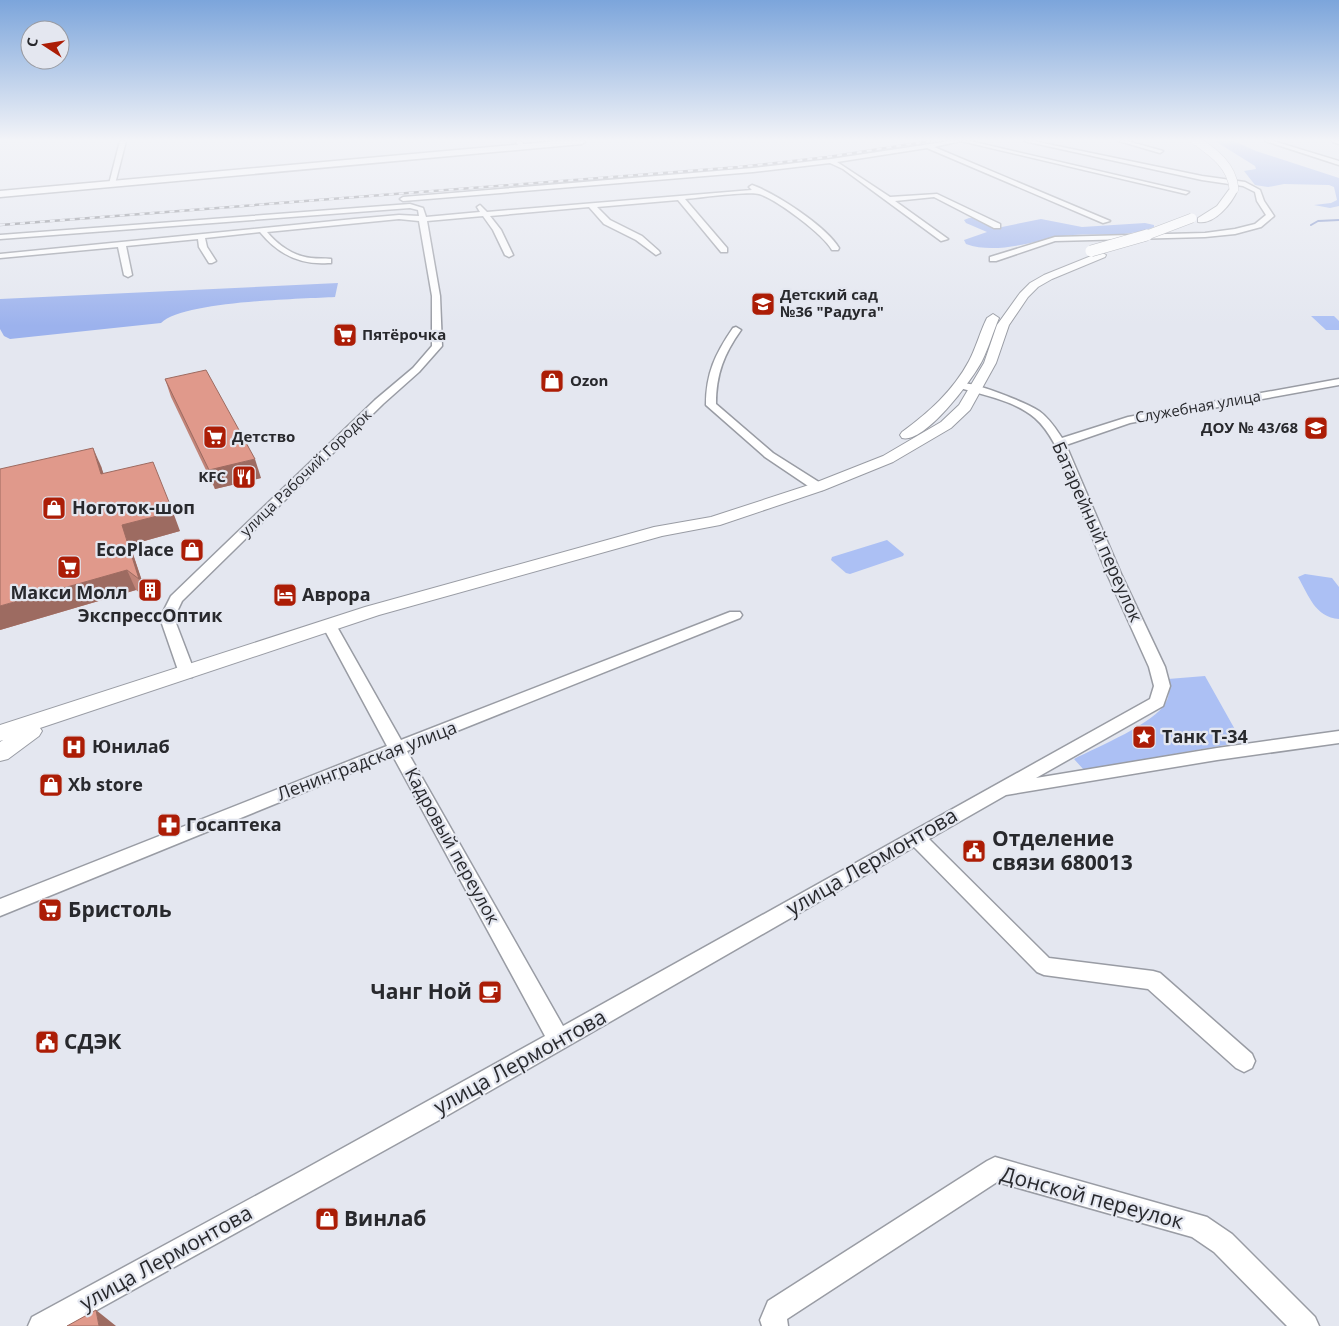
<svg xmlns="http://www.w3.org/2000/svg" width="1339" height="1326" font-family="'Open Sans',sans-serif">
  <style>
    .green { fill: #acc0f4 }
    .forest { fill: #9cb2ed }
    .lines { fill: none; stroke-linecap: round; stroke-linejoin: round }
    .stream { stroke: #7a8ec7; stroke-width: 2 }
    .minor-casing { stroke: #999ca4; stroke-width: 3 }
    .major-casing { stroke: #999ca4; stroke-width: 2 }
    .highway-casing { stroke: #999ca4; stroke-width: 3 }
    .minor { fill: #fff; fill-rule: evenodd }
    .major { fill: #fff; fill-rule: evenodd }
    .highway { fill: #fff; fill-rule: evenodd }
    .rail-casing { stroke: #7d7f86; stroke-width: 2.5 }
    .rail { stroke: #e4e7f0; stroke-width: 2; stroke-dasharray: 5; stroke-linecap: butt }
    .major-bridge-far1-casing { stroke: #999ca4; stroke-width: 10; stroke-linecap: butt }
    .major-bridge-casing { stroke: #999ca4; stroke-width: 12; stroke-linecap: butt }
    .major-bridge-far1 { stroke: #fff; stroke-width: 9 }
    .major-bridge { stroke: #fff; stroke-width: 11 }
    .wall { fill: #c18478 }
    .shaded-wall { fill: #9d6b61 }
    .building { fill: #e0998b; stroke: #9d6b61 }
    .labels { text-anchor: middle; stroke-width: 4.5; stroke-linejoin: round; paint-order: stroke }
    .far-poi-label { font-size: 15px; font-weight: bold; fill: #28292d; stroke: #e4e7f0; text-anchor: start }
    .far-street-label { font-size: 15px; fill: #28292d; stroke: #e4e7f0 }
    .poi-label { font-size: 18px; font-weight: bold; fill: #28292d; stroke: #e4e7f0; text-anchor: start }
    .street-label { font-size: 18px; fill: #28292d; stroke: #e4e7f0 }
    .near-poi-label { font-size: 21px; font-weight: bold; fill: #28292d; stroke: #e4e7f0; text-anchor: start }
    .near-street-label { font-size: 21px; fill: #28292d; stroke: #e4e7f0 }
  </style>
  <rect width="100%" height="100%" fill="#e4e7f0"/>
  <g class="green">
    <path d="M1311 316H1334L1339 321V330H1326Z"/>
    <path d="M887 540 904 554 903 556 850 574 846 573 831 560 832 557Z"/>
    <path d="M1305 574 1332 578 1339 587V619C1315 617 1309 596 1298 577Z"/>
    <path d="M1205 676 1242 742 1084 770 1074 759C1097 747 1156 723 1166 702 1170 695 1169 687 1168 679Z"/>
  </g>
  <g class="forest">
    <path d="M1215 141H1234L1256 151 1339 178V206L1330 208 1314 205 1331 203 1337 200 1334 187 1329 185 1284 184 1268 187 1255 185 1244 171 1256 169 1255 166Z"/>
    <path d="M969 218H976L990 226 997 228 1041 219 1082 227 1145 223 1154 225V227C1128 238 1101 233 1073 235 1039 238 1000 256 966 244L964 240 987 232 966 223 964 220Z"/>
    <path d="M338 283 335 297C299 299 184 301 161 323L10 339 4 336 0 329V299Z"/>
  </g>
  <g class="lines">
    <path class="stream" d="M1311 225 1318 221 1339 220"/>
    <g class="minor-casing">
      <g id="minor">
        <path d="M120 141H126L115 184 112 186 109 184Z"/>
        <path d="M515 141H521L525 146 520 147Z"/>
        <path d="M950 141H961L934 147 1110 221 1103 223 927 148 837 162 890 197 937 194 1000 224V228H994L934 197 895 201 948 239 941 241 843 169 830 163 753 172 403 201 400 199 403 197 753 168 831 159Z"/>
        <path d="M961 141H970L1189 192 1186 194Z"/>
        <path d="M1024 141H1033L1202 176 1245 182 1260 190 1264 201 1274 216 1261 227 1235 234 1205 237 1055 241 996 261H990V257L1055 237 1205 233 1235 229 1255 224 1266 215 1257 201 1255 192 1243 186 1202 180Z"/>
        <path d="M1119 141H1127L1163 151 1160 153Z"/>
        <path d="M1265 141H1273L1339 161V165Z"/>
        <path d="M1332 141H1339V144L1333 142Z"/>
        <path d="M752 185C775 193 826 226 839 248L838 250H832C823 234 776 199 759 194 749 191 698 198 685 199L727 248V252H721L678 200 597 207 610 220 642 236 659 251 660 253 656 255 636 240 604 224 589 207 490 216 501 230 513 255 509 257 505 255 493 230 483 216 427 221 440 296 442 346 419 372 383 404 182 601 174 618 195 673 192 677H182L179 673 160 618 171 596 375 400 413 368 432 346V296L419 221 399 219 267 232C278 245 293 256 311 258 318 259 324 258 331 259V263H328C300 265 278 254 260 232L205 238 207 247 216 261 212 263H209L199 247 198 239 126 246 132 275 128 277 124 275 118 247 0 258V254L354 219 399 215 419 216 418 210 410 208 0 239V235L410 204 423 208 426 217 480 212 477 207 480 205 487 212 752 190 749 187Z"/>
        <path d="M736 327 741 330C724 354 716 374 716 404L773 453 822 484 824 487 822 490H814L765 457 706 405C706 374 715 354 733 328Z"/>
        <path d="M1339 379V385L1130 423 1066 445 1122 576 1165 667 1170 686 1163 706 1036 778 1217 748 1339 731V743L1217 760 1006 795 929 839 1049 958 1153 971 1160 973 1252 1054 1255 1061 1252 1068 1244 1072 1236 1068 1148 989 1044 975 1037 972 914 847 441 1119 68 1326H28L32 1317 294 1175 545 1036 393 756 0 916V899L387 746 322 625 324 622H334L336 625 401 740 730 612H740L742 615 740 618 407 751 563 1026 1150 699 1154 686 1149 667 1108 576 1054 443C1049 434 1043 425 1035 418 1014 400 982 395 957 387V383C971 380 1027 403 1039 411 1049 418 1056 429 1062 438L1128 417Z"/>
        <path d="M995 1157 1207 1217 1232 1234 1315 1317 1319 1326H1287L1214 1252 1192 1237 997 1182 787 1319 788 1326H762L760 1320 768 1301 987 1161Z"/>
      </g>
    </g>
    <g class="major-casing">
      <g id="major">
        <path d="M1234 186 1238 189C1232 203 1215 225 1198 222V218L1217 206 1231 187Z"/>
        <path d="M1101 252 1106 255 1105 257 1052 279 1038 287 1028 297 1009 325 996 363 970 410 951 428 893 462 824 490 720 525 662 536 379 615 40 728 42 731 39 736 8 759 0 761V742L3 740 0 741V725L365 607 654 527 711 517 812 484 883 456 941 422 959 405 984 363 997 325 1020 293 1030 283 1044 275Z"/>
        <path d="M993 314 999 318C993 332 989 347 982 361 972 380 925 444 902 438L900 435 902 432C928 413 953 391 969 361 976 348 980 332 987 318Z"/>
      </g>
    </g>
    <g class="highway-casing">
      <path id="highway" d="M558 141H586L582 144 0 197V191Z"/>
    </g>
    <use href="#minor" class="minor"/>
    <use href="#major" class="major"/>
    <use href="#highway" class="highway"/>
    <g class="rail-casing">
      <path id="rail" d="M0 225 739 167 828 157 930 141"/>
    </g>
    <use href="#rail" class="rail"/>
    <g class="major-bridge-far1-casing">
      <g id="major-bridge-far1">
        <path d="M1197 141C1214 153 1232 166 1234 189"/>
        <path d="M1142 237 1192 218"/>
      </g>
    </g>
    <g class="major-bridge-casing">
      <path id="major-bridge" d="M1091 251 1147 235"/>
    </g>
    <use href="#major-bridge-far1" class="major-bridge-far1"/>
    <use href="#major-bridge" class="major-bridge"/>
  </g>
  <g class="wall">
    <path d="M165 379 261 478 215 489 171 397Z"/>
    <path d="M101 466 103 474 180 531 130 545 148 599 136 590 0 630Z"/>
  </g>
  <g class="shaded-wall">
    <path d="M93 448 101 466 110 493 101 474Z"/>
    <path d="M255 459 261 478 215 489 209 470Z"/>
    <path d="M173 512 180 531 130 545 148 599 139 579 122 525Z"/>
    <path d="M127 570 136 590 0 630V606Z"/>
    <path d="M96 1310 116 1326H99Z"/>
  </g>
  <g class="building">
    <path d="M206 370 255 459 209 470 165 379Z"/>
    <path d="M93 448 101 474 153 462 173 512 122 525 139 579 127 570 0 606V469Z"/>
    <path d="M96 1310 99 1326H67Z"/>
  </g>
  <linearGradient id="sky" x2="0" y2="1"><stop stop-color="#7ca5db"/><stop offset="0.43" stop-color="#f3f4f8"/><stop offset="1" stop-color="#f3f4f8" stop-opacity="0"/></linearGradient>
  <rect width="1339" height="326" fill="url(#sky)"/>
  <defs>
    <g id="school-square" transform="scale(1.25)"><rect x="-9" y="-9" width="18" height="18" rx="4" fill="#ac1d06" stroke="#e4e7f0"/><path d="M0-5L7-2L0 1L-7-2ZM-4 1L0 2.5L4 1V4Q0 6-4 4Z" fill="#fff"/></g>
    <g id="supermarket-square" transform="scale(1.25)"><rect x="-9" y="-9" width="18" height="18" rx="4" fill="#ac1d06" stroke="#e4e7f0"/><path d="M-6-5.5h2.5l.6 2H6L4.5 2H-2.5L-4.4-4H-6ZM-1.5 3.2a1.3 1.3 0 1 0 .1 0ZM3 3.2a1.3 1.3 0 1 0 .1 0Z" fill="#fff"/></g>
    <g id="shop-square" transform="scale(1.25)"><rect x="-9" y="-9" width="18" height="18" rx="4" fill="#ac1d06" stroke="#e4e7f0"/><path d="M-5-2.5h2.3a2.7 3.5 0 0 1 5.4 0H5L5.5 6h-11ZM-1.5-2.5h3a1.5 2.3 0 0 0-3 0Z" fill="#fff"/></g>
    <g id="restaurant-square" transform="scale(1.25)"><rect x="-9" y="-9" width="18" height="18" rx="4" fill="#ac1d06" stroke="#e4e7f0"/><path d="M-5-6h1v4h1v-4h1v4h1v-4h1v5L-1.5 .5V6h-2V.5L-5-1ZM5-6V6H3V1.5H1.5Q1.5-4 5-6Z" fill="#fff"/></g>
    <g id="building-square" transform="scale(1.25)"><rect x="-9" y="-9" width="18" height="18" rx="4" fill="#ac1d06" stroke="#e4e7f0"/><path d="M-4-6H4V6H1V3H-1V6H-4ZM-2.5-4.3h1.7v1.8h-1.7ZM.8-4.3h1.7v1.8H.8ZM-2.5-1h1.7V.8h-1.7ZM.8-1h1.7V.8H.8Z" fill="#fff"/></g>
    <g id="hotel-square" transform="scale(1.25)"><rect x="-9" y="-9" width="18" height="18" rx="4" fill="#ac1d06" stroke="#e4e7f0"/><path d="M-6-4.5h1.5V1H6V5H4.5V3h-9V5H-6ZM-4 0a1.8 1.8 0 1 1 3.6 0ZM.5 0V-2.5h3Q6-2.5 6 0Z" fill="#fff"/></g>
    <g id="sight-square" transform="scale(1.25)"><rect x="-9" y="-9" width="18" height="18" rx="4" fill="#ac1d06" stroke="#e4e7f0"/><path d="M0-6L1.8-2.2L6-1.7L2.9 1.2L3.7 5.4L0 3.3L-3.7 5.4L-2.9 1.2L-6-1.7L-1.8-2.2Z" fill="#fff"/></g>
    <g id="hospital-square" transform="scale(1.25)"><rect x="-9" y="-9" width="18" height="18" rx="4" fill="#ac1d06" stroke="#e4e7f0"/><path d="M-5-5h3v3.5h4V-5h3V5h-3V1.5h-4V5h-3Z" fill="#fff"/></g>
    <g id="pharmacy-square" transform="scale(1.25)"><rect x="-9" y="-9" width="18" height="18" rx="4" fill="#ac1d06" stroke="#e4e7f0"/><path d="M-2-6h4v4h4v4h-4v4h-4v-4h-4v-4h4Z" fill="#fff"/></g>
    <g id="civic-square" transform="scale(1.25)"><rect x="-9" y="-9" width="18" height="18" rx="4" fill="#ac1d06" stroke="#e4e7f0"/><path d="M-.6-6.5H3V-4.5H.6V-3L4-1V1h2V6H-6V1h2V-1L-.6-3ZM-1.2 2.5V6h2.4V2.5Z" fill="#fff"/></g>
    <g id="cafe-square" transform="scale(1.25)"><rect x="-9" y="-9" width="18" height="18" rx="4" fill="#ac1d06" stroke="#e4e7f0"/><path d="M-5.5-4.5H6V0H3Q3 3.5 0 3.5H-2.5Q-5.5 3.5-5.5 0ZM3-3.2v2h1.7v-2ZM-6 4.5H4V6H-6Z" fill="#fff"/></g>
  </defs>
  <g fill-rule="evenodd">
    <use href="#school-square" x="763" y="304"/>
    <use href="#supermarket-square" x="345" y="335"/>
    <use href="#shop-square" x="552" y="381"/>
    <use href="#school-square" x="1316" y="428"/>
    <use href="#supermarket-square" x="215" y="437"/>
    <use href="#restaurant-square" x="244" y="477"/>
    <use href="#shop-square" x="54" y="508"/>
    <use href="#shop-square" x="192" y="550"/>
    <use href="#supermarket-square" x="69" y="567"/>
    <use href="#building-square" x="150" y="590"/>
    <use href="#hotel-square" x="285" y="595"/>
    <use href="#sight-square" x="1144" y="737"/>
    <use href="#hospital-square" x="74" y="747"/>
    <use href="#shop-square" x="51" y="785"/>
    <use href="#pharmacy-square" x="169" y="825"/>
    <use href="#civic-square" x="974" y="851"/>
    <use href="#supermarket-square" x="50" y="910"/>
    <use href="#cafe-square" x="490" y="992"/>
    <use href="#civic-square" x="47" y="1042"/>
    <use href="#shop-square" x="327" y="1219"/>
  </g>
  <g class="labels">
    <g class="far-poi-label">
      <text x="780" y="300">Детский сад<tspan x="780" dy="17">№36 "Радуга"</tspan></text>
      <text x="362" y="340">Пятёрочка</text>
      <text x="570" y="386">Ozon</text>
      <text x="1298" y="433" text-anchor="end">ДОУ № 43/68</text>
      <text x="232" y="442">Детство</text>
      <text x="226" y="482" text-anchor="end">KFC</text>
    </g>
    <g class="far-street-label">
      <text transform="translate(1198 407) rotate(-10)" y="5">Служебная улица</text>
      <text transform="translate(306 473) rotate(-44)" y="5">улица Рабочий Городок</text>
    </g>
    <g class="poi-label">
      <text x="72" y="514">Ноготок-шоп</text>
      <text x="174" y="556" text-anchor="end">EcoPlace</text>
      <text x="69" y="599" text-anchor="middle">Макси Молл</text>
      <text x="302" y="601">Аврора</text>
      <text x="150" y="622" text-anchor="middle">ЭкспрессОптик</text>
      <text x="1162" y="743">Танк Т-34</text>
      <text x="92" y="753">Юнилаб</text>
      <text x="68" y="791">Xb store</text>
      <text x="186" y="831">Госаптека</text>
    </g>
    <g class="street-label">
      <text transform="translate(1097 532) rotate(66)" y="6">Батарейный переулок</text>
      <text transform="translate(367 761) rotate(-21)" y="6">Ленинградская улица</text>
      <text transform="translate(452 846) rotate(61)" y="6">Кадровый переулок</text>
    </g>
    <g class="near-poi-label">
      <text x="992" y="846">Отделение<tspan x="992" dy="24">связи 680013</tspan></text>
      <text x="68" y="917">Бристоль</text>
      <text x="472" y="999" text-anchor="end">Чанг Ной</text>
      <text x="64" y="1049">СДЭК</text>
      <text x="344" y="1226">Винлаб</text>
    </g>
    <g class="near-street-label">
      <text transform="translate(872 862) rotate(-30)" y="7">улица Лермонтова</text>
      <text transform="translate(520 1062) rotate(-29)" y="7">улица Лермонтова</text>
      <text transform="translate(1092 1198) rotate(15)" y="7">Донской переулок</text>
      <text transform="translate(166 1258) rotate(-29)" y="7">улица Лермонтова</text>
    </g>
  </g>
  <g transform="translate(45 45) rotate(282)"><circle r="24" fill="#e4e7f0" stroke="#999ba2"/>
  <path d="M0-4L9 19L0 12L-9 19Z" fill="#ac1d06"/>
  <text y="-8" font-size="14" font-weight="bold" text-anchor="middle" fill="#28292d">С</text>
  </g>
</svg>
